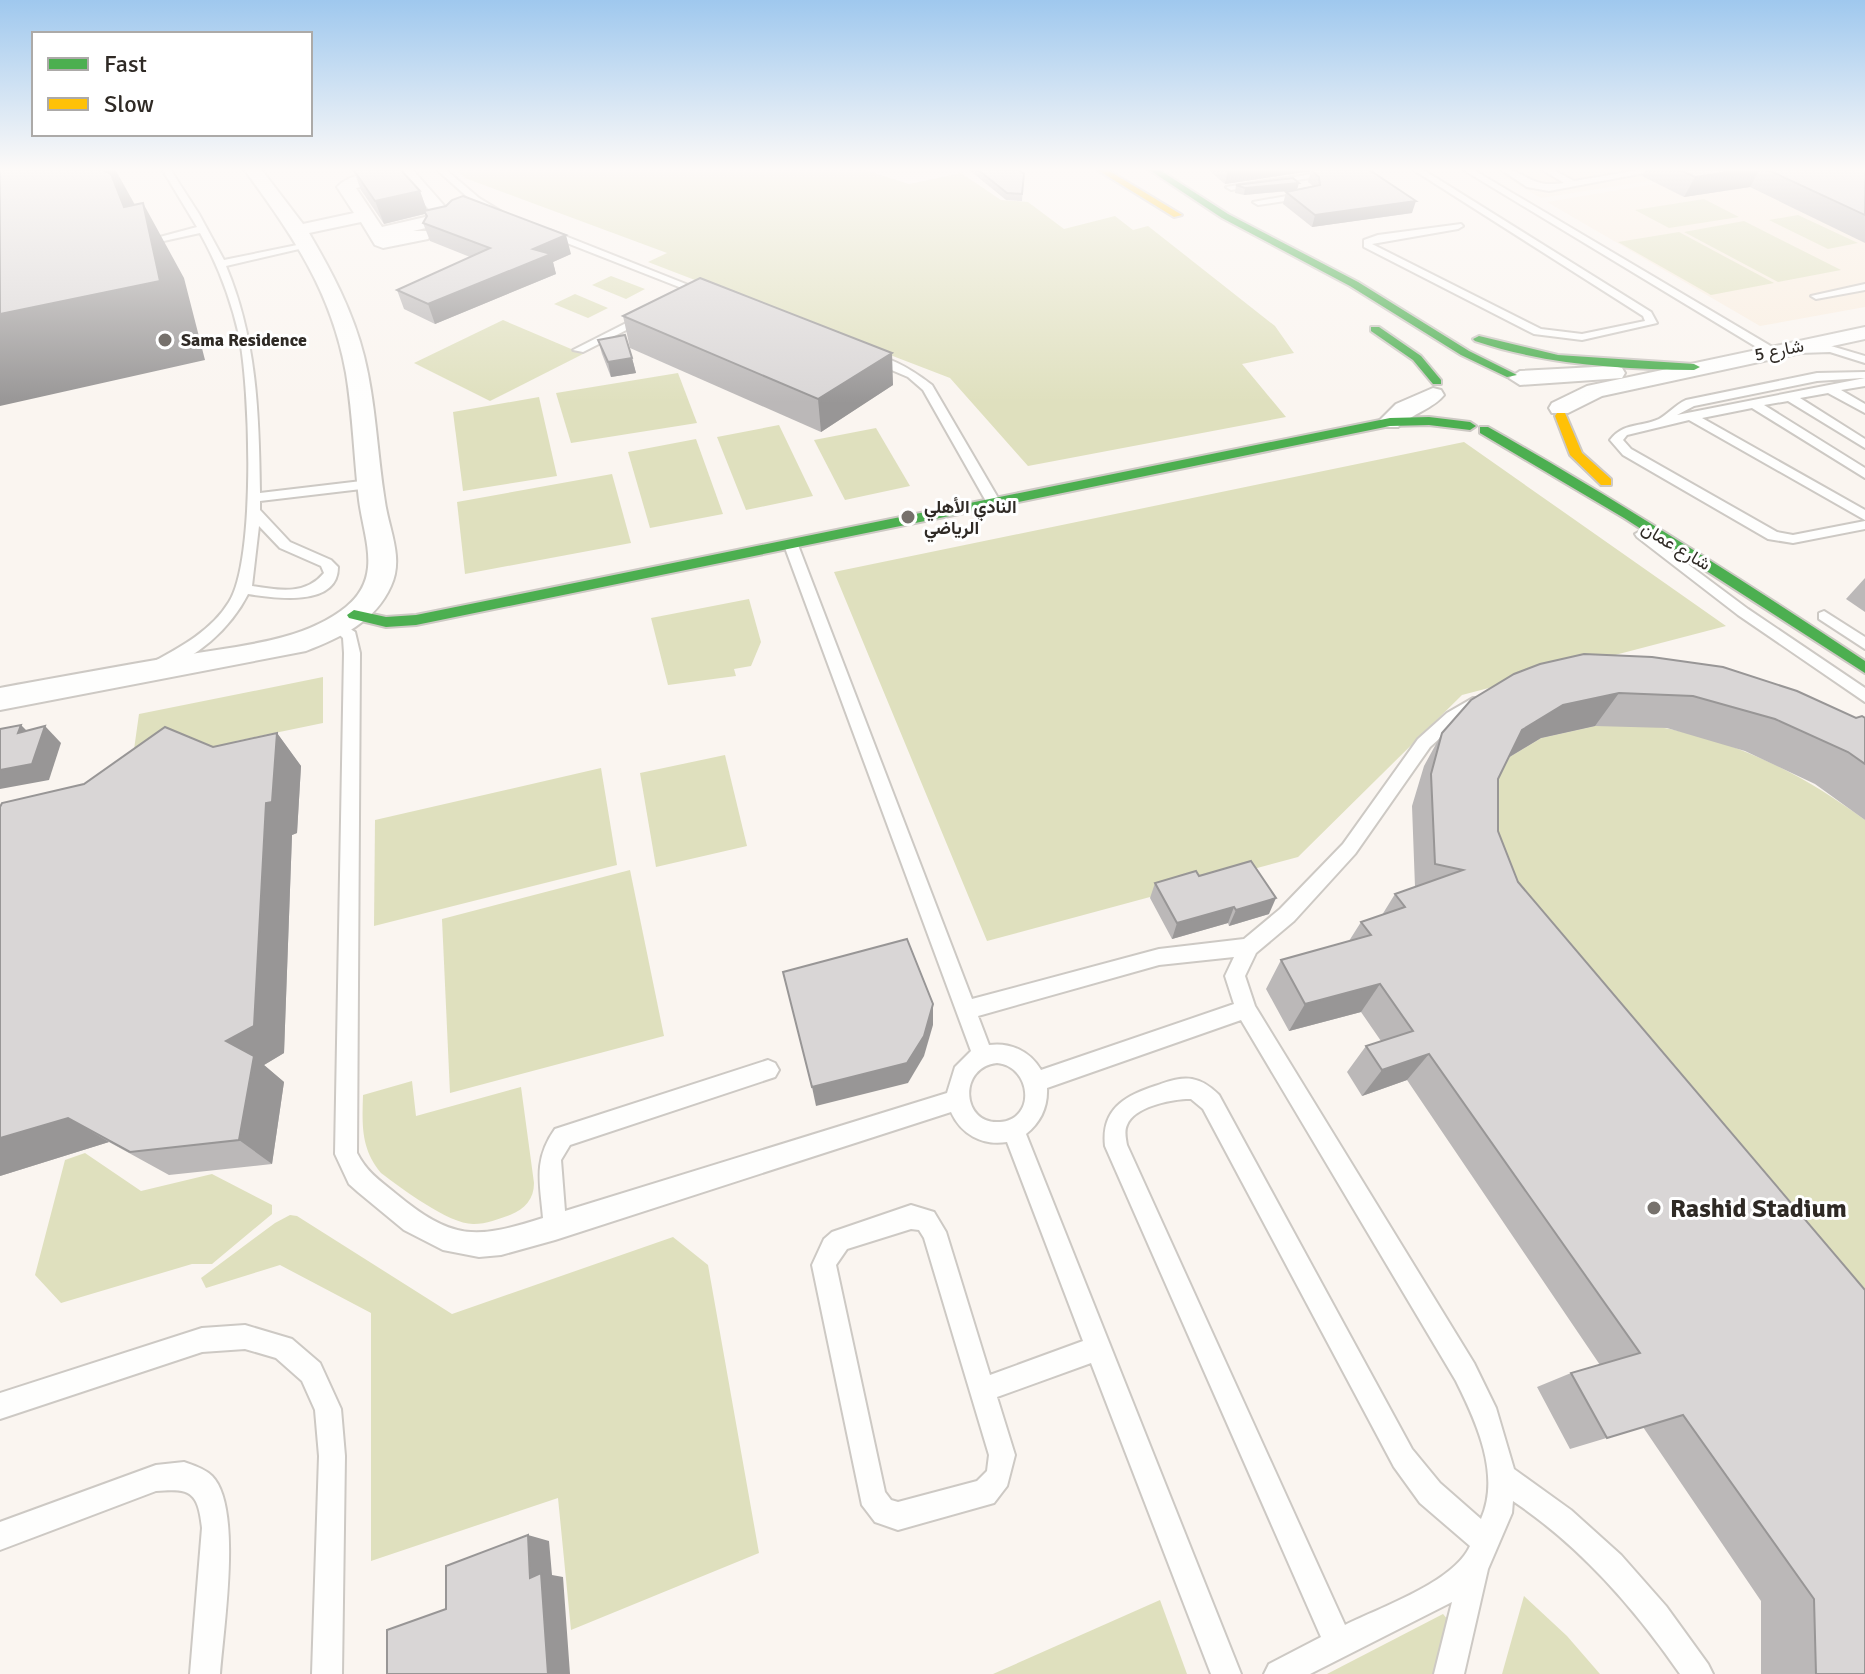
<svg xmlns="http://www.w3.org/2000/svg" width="1865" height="1674" font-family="Signika,Vazirmatn,sans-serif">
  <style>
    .built { fill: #f9eee0 }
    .green { fill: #dfe0be }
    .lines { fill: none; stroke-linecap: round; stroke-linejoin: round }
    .lane-casing { stroke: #cdc9c4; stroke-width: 4 }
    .street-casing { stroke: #cdc9c4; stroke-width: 4 }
    .fast-casing { stroke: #cdc9c4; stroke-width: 4 }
    .slow-casing { stroke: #cdc9c4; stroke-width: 4 }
    .lane { fill: #fefefd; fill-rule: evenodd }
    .street { fill: #fefefd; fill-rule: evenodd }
    .fast { fill: #4caf50; fill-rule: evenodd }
    .slow { fill: #ffc107; fill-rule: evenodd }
    .wall { fill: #bbb8b8 }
    .shaded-wall { fill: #989696 }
    .building { fill: #d9d6d6; stroke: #989696; stroke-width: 2 }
    .poi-dot { fill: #76716c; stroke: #fff; stroke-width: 3 }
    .labels { text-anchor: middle; stroke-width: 6; stroke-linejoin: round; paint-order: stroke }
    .far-poi-label { font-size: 18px; font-weight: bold; fill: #2f2a25; stroke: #fff; text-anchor: start }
    .far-street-label { font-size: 18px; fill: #2f2a25; stroke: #fff }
    .near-poi-label { font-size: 26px; font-weight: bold; fill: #2f2a25; stroke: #fff; text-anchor: start }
  </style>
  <rect width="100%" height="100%" fill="#faf5f0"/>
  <g class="built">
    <path d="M1491 169H1723L1541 198Z"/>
    <path d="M1745 169H1865V307L1760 326 1547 202Z"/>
  </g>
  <g class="green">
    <path d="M455 169H862L909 184 961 173 1001 200 1028 202 1064 229 1115 216 1133 230 1148 226 1275 326 1294 353 1242 364 1286 417 1028 466 950 378 648 262 667 253 465 178Z"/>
    <path d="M1704 199 1739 217 1669 228 1635 210Z"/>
    <path d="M1798 215 1858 243 1828 249 1769 220Z"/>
    <path d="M1744 221 1841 270 1778 282 1684 232Z"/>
    <path d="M1679 232 1774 283 1711 295 1618 242Z"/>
    <path d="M611 276 645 289 626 299 592 285Z"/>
    <path d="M575 294 608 308 588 318 554 304Z"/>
    <path d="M503 320 583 354 490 401 414 363Z"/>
    <path d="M678 373 697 423 571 443 556 393Z"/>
    <path d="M539 397 557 476 463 491 453 412Z"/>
    <path d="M779 425 813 496 746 510 717 437Z"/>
    <path d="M876 428 910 486 845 500 814 440Z"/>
    <path d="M696 439 723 514 650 528 628 452Z"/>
    <path d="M1464 442 1726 626 1462 695 1298 857 987 941 834 572Z"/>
    <path d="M612 474 631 543 465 574 457 502Z"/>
    <path d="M749 599 761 642 751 666 734 669 736 676 668 685 651 618Z"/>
    <path d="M323 677V723L236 741 204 761 128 792 139 714Z"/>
    <path d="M1595 726C1619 726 1647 724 1670 729 1745 745 1803 775 1865 820V1366L1540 969 1477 810 1501 762 1541 738Z"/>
    <path d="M725 755 747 846 656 867 640 773Z"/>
    <path d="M601 768 617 865 374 926 375 820Z"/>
    <path d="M630 870 664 1036 450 1093 442 919Z"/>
    <path d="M412 1081 416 1116 521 1087 534 1183C534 1199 525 1209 510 1215 499 1219 486 1224 474 1224 450 1225 401 1188 381 1173 361 1149 362 1126 363 1095Z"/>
    <path d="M85 1153 141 1191 212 1174 272 1205V1214L212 1264H192L61 1303 35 1275 65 1160Z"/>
    <path d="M290 1215 297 1216 452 1314 673 1237 708 1265 759 1553 571 1630 558 1498 371 1561V1313L280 1265 206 1288 201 1278 275 1223Z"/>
    <path d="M1524 1596 1567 1636 1600 1674H1502Z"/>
    <path d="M1160 1600 1187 1674H993Z"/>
    <path d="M1443 1614 1449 1621 1433 1674H1327Z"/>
  </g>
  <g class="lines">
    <g class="lane-casing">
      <g id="lane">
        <path d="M162 169H170L199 214 224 260 307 243 312 246 226 266C257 340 259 414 260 493L370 480 377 484 370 488 260 501V510L290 542 331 560 338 567C338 608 273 598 248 594 231 628 195 660 159 671L153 670 151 666 153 662C181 647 212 630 229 602 256 560 250 386 239 335 231 300 218 265 200 233L150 244 145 241 197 227ZM259 526 280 548 321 566 324 573C305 596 278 590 252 586Z"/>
        <path d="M436 169H445L479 198 502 212 494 214 473 202Z"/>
        <path d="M1346 169H1370L1231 190 1226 187Z"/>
        <path d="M1412 169H1422L1651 312 1657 323 1582 340 1534 334 1364 247V240L1378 235 1461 224 1463 226 1458 229 1372 244 1541 329 1582 334 1645 321 1643 316Z"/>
        <path d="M1462 169H1472L1774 348 1831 346 1865 356V363L1830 352 1768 354Z"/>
        <path d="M1500 169C1526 169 1528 189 1564 183L1541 169H1552L1574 181 1645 169H1665L1549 191 1527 187Z"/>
        <path d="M1309 192 1312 197 1258 205 1253 202Z"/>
        <path d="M544 230H550L711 294 702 296 544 234Z"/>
        <path d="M1865 284V290L1816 299 1811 296Z"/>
        <path d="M644 314 649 317 648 319 583 352 573 350Z"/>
        <path d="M868 356C889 354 916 373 932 385L1001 503 999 506H989L987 503 923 390 908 377 868 360Z"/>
        <path d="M1865 372V378H1862L1817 381 1694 406 1677 415 1865 378V386L1841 390 1865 404V413L1828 393 1800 398 1865 439V448L1788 401 1764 405 1865 468V478L1752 408 1702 418 1865 510V520L1689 420 1627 435 1623 440 1631 449 1777 532 1793 535 1865 521V529L1793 543 1768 539 1623 455 1610 440C1624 422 1639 428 1659 419 1667 415 1675 405 1686 400L1817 373Z"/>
        <path d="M1642 530 1748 609 1865 688V702L1738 615 1637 537 1635 534Z"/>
        <path d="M791 541 798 545 972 999 1159 949 1244 939 1280 909 1343 844 1418 739 1447 713 1473 698H1485L1487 702 1485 706 1459 721 1430 747 1355 854 1294 921 1256 953 1245 976 1255 1006 1474 1363 1496 1408 1514 1469 1571 1510 1621 1555 1666 1606 1708 1664 1713 1674H1680C1634 1608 1581 1547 1513 1501L1512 1513 1488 1569 1464 1674H1434L1452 1602 1310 1674H1264L1269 1664 1321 1637 1105 1146C1101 1110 1124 1096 1155 1086 1167 1082 1179 1077 1192 1079 1203 1081 1211 1087 1219 1095L1412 1449 1440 1483 1481 1519C1501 1475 1476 1421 1456 1381L1241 1020 1047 1088C1048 1107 1040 1123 1026 1134L1241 1674H1211L1091 1363 997 1397 1015 1455 1007 1486 994 1503 898 1530 875 1522 862 1505 812 1265 824 1239 832 1232 911 1205 934 1212 946 1232 990 1375 1083 1341 1007 1142C982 1146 961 1134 951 1112L555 1240 501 1255 479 1257 443 1250 404 1230 358 1192 349 1184 335 1154 344 653 343 638 330 626 338 621 355 632 360 653 357 1153C366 1171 379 1180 395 1193 452 1240 474 1240 543 1218 540 1183 533 1160 555 1129L768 1060 775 1063 779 1070 775 1077 570 1145 561 1160 565 1211 947 1093 955 1067 971 1051 784 545ZM1234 957 1225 976 1234 1004 1041 1070C1030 1051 1010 1042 989 1045L978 1016 1159 965ZM997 1063C1031 1066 1037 1119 1000 1122 961 1125 958 1067 997 1063ZM1186 1099H1191L1203 1109 1394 1467 1420 1503 1470 1546C1454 1582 1381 1607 1345 1625L1127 1145C1126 1139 1124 1131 1127 1125 1134 1107 1169 1100 1186 1099ZM911 1229 919 1230 924 1238 989 1455 987 1471 977 1481 898 1502 891 1500 885 1492 836 1265 847 1249Z"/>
        <path d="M1824 611 1865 637V649L1819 619V613Z"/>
        <path d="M245 1325 292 1339 320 1363 341 1409 345 1456 342 1674H312L319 1456 315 1410 302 1381 276 1358 245 1349 202 1352 0 1419V1393L202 1328Z"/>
        <path d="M184 1462C193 1465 205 1469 212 1476 243 1507 223 1630 220 1674H190L202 1528C198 1492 191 1488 156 1491L0 1550V1522L156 1465Z"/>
      </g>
    </g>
    <g class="street-casing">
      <g id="street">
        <path d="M244 169H261L303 224 354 213 337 187C352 171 391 168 412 169L455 218 452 222 413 231H428L431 235 428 239 383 248 375 245 361 222 309 233C332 272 353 312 364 356 376 404 377 453 385 502 389 530 404 558 391 586 375 622 341 637 306 651L0 710V688C60 677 119 666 179 656 234 646 301 643 346 607 383 577 364 539 359 500 354 458 353 415 346 373 331 290 292 235 244 169ZM402 179 434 215 382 227 356 188Z"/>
        <path d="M1865 327V339L1602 396 1568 413H1552L1549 408 1552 403 1587 386Z"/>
        <path d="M1614 366 1622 368 1625 373 1622 378 1520 385 1509 378 1520 371Z"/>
        <path d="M1433 388 1441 390 1444 395C1434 408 1412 414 1398 427H1382L1378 422 1396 404Z"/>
      </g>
    </g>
    <g class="fast-casing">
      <g id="fast">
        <path d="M1148 169H1158L1228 214 1358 282 1469 351 1517 375 1507 377 1461 355 1350 286 1222 218Z"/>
        <path d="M1371 327H1379L1421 356 1441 380V384H1433L1413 360 1371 331Z"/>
        <path d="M1479 336 1558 355 1694 364 1700 367 1694 370C1619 369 1547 365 1475 341L1473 339Z"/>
        <path d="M1429 417 1470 422 1476 426 1470 430 1429 425 1390 426 416 625 386 627 349 618 347 615 354 610 386 617 416 615 1390 418Z"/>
        <path d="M1480 427H1488C1617 500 1741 579 1865 661V673L1624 518 1480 433Z"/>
      </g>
    </g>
    <g class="slow-casing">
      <g id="slow">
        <path d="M1096 169H1106L1182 215 1174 217Z"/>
        <path d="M1557 413H1565L1582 453 1611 479V485H1601L1570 455 1555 416Z"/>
      </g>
    </g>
    <use href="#lane" class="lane"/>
    <use href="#street" class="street"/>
    <use href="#fast" class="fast"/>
    <use href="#slow" class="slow"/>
  </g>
  <g class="wall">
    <path d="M353 169 420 191 427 211 571 254 553 262 556 274 435 324 404 309 397 290 470 257 430 241 423 223 426 217 425 214 384 224 361 190Z"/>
    <path d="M968 169H1018L1024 174 1022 201 1006 200Z"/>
    <path d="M1207 169H1368L1412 213 1312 227 1283 204 1286 192 1289 191 1244 195 1235 193 1236 185 1297 189 1313 186 1308 182 1311 171 1225 184Z"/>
    <path d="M1646 169H1865V243L1750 187 1684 197 1642 176Z"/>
    <path d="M623 316 893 385 821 432 630 348Z"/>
    <path d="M598 340 632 358 636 373 611 377 602 354Z"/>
    <path d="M1865 578V612L1846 599Z"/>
    <path d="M1540 664 1856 718H1865V820L1815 784 1745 751 1667 728 1595 726 1541 738 1508 758 1498 779V831L1518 882 1865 1674H1761V1601L1643 1427 1570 1449 1537 1387 1571 1373 1600 1365 1407 1080 1362 1096 1347 1072 1366 1046 1381 1041 1361 1012 1289 1031 1266 989 1281 960 1349 941 1361 922 1382 915 1395 894 1415 887 1412 806 1424 766 1442 733Z"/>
    <path d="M277 733 301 766 297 833 292 835 284 1053 264 1065 284 1082 272 1164 169 1175 109 1142 0 1176 84 784 213 747Z"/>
    <path d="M1199 876 1269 914 1229 926 1228 923 1172 939 1150 898 1155 883Z"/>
  </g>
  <g class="shaded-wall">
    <path d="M101 169H115L149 230 143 203 184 278 205 360 0 406V314Z"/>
    <path d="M1228 169H1326L1225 184Z"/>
    <path d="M1747 169H1760L1750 187 1684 197 1695 177Z"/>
    <path d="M1299 183 1297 190 1244 195 1245 188Z"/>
    <path d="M420 191 428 213 384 224 375 201Z"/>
    <path d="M1416 201 1412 213 1312 227 1315 215Z"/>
    <path d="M566 235 571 254 553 262 556 274 435 324 428 304 533 249Z"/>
    <path d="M892 353 893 385 821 432 818 399Z"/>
    <path d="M632 358 636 373 611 377 608 362Z"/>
    <path d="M1619 693 1595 726 1541 738 1501 762 1522 730 1563 705Z"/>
    <path d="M21 725 38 742 18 733Z"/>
    <path d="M45 726 61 743 49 780 0 789V770Z"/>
    <path d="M277 733 301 766 297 833 292 835 284 1053 264 1065 284 1082 272 1164 239 1140 226 1041Z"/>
    <path d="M1276 898 1269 914 1229 926 1236 910Z"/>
    <path d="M1234 907 1228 923 1172 939 1177 923Z"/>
    <path d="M1380 984 1361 1012 1289 1031 1305 1004Z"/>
    <path d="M933 1004V1025L924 1056 908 1083 816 1106 812 1087Z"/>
    <path d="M1429 1054 1407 1080 1362 1096 1382 1070Z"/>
    <path d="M68 1118 109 1142 0 1176V1138Z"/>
    <path d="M528 1535 549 1541 552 1575 563 1577 570 1674H548L530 1578Z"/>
  </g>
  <g class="building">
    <path d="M0 169H101L111 174 124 207 143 203 160 281 0 314Z"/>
    <path d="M353 169H400L420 191 375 201Z"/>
    <path d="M977 169H1018L1024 174 1022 194 1007 193Z"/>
    <path d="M1317 169H1368L1416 201 1315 215 1286 192 1320 185 1319 177 1311 170Z"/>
    <path d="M1677 169H1747L1695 177Z"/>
    <path d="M1766 169H1865V215Z"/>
    <path d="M1293 178 1299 183 1245 188 1236 185Z"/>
    <path d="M463 196 566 235 533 249 551 254 428 304 397 290 490 248 423 223 427 216 424 211 446 206 452 200Z"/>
    <path d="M700 278 892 353 818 399 623 316Z"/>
    <path d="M625 335 632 358 608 362 598 340Z"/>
    <path d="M1584 654 1652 657 1723 667 1797 691 1856 718 1862 716 1865 718V764L1848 752 1775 719 1693 696 1619 693 1563 705 1522 730 1498 779V831L1518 882 1865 1290V1674H1816L1814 1599 1683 1415 1607 1438 1571 1373 1640 1353 1429 1054 1382 1070 1366 1046 1413 1031 1380 984 1305 1004 1281 960 1371 935 1361 922 1405 907 1395 894 1463 870 1435 864 1431 774 1442 733 1471 700 1514 674 1540 664Z"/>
    <path d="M21 725 18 733 45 726 32 764 0 770V729Z"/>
    <path d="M165 727 213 747 277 733 272 802 266 803 254 1026 226 1041 254 1056 239 1140 130 1152 68 1118 0 1138V807L2 803 84 784Z"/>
    <path d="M1251 861 1276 898 1236 910 1234 907 1177 923 1155 883 1196 871 1199 876Z"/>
    <path d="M907 939 933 1004 924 1036 907 1063 812 1087 783 972Z"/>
    <path d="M528 1535 530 1578 541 1573 548 1674H387V1630L446 1609V1566Z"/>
  </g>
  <linearGradient id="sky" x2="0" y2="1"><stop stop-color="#9fc8ee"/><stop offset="0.42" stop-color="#fdfaf8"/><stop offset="1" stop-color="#fdfaf8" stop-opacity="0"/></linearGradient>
  <rect width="1865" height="403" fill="url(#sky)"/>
  <g class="poi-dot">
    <circle cx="165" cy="340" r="8"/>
    <circle cx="908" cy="517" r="8"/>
    <circle cx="1654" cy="1208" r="8"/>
  </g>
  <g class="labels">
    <g class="far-poi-label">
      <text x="181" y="346">Sama Residence</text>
      <text x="924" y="513">النادي الأهلي<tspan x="924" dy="21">الرياضي</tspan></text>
    </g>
    <g class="far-street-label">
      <text transform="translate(1779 350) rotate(-11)" y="6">شارع 5</text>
      <text transform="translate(1676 546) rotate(31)" y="6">شارع عمان</text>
    </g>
    <g class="near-poi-label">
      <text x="1670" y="1217">Rashid Stadium</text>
    </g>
  </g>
  <rect x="32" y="32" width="280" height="104" fill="#ffffff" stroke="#acaaa8" stroke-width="2"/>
  <rect x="48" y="58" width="40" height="12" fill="#4caf50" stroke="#acaaa8" stroke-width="2"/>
  <text x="104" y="72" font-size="24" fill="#2f2a25">Fast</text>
  <rect x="48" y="98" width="40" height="12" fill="#ffc107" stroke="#acaaa8" stroke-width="2"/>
  <text x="104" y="112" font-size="24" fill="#2f2a25">Slow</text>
</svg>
